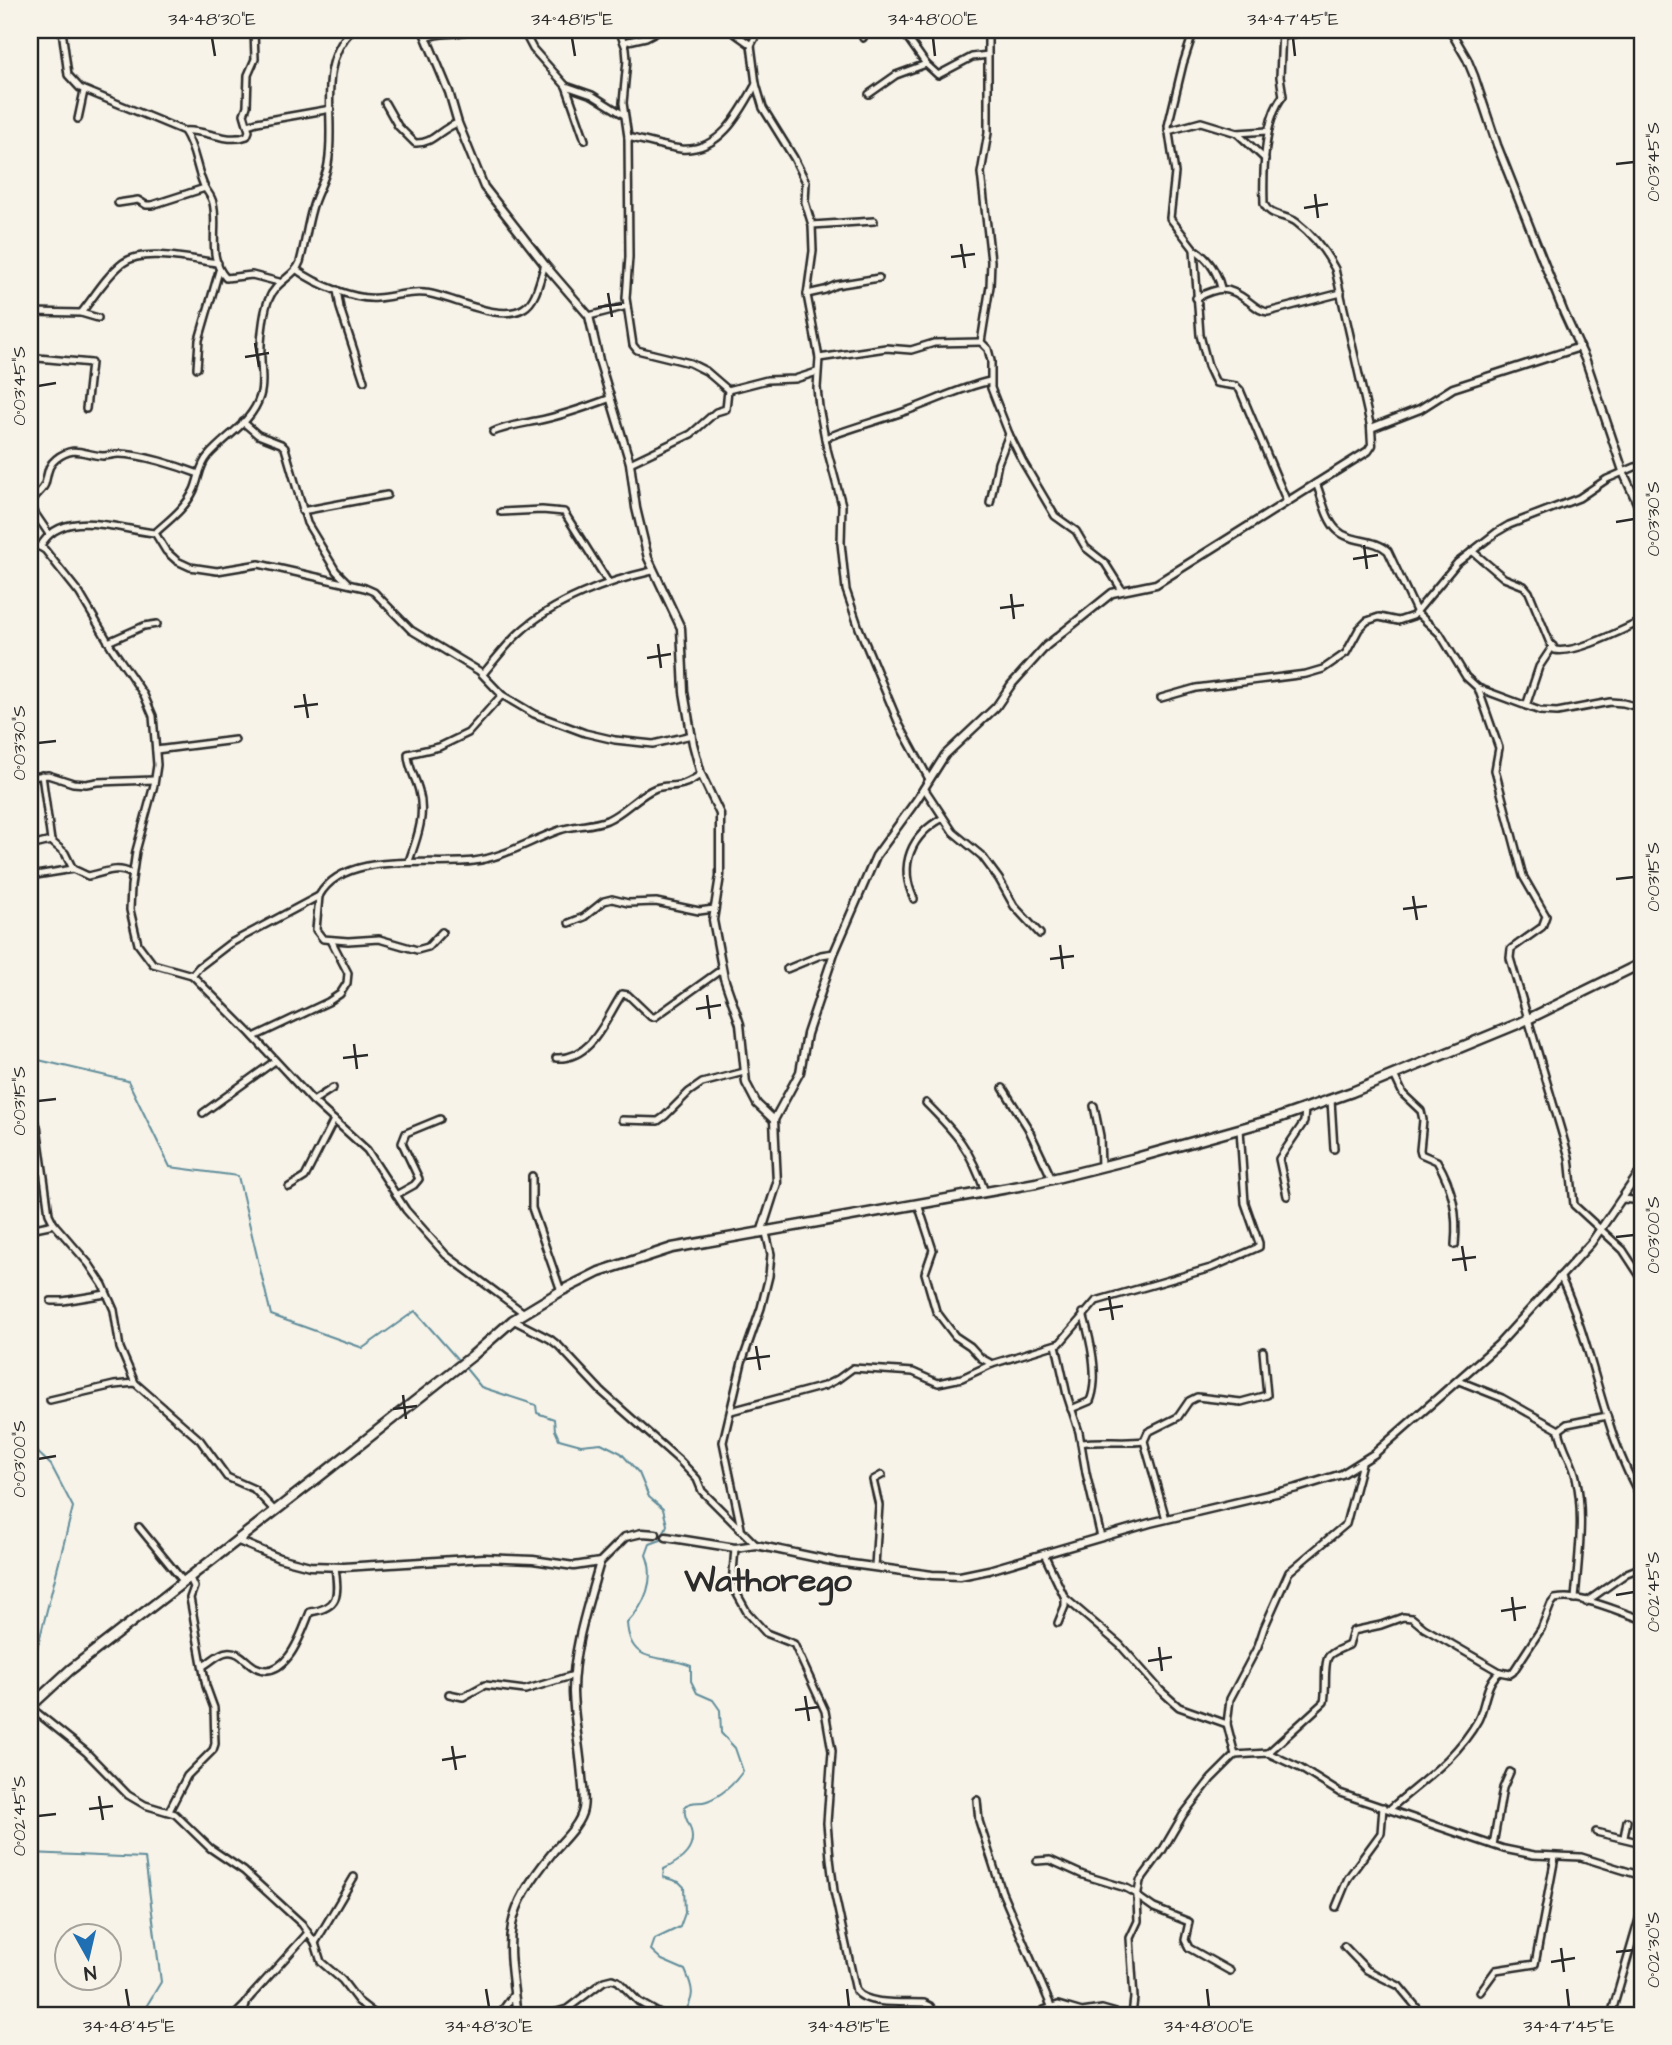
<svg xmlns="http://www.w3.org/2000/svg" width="1672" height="2045" font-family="'Architects Daughter',sans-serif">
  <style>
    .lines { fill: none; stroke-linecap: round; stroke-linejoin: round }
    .stream { stroke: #618d9b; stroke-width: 2 }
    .minor-casing { stroke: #2b2b2b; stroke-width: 10 }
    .tertiary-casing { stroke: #2b2b2b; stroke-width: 11 }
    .primary-casing { stroke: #2b2b2b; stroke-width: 13 }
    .minor { stroke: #f7f3e8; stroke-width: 5 }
    .tertiary { stroke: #f7f3e8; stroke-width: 6 }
    .primary { stroke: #f7f3e8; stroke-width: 8 }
    .ticks { fill: none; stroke: #2b2b2b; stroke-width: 2.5 }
    .labels { text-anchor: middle; stroke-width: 5; stroke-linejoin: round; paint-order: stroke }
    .district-label { font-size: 33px; font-weight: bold; fill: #2b2b2b; stroke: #f7f3e8 }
    .neatline { fill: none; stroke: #2b2b2b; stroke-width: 2.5 }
    .ticks-label { font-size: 18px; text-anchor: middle; fill: #2b2b2b }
  </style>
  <rect width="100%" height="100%" fill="#f7f3e8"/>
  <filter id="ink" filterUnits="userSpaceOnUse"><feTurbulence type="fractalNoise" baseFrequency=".0143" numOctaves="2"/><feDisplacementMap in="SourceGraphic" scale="14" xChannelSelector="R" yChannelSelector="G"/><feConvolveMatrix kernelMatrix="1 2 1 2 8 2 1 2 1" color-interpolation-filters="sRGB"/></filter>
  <g filter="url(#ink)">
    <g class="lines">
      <g class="stream">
        <path d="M30 1058 128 1081 170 1167 238 1176 271 1315 363 1348 415 1311 459 1361"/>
        <path d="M463 1365 481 1387 536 1405 537 1413 554 1419 555 1430 559 1439 581 1445 601 1443 621 1453 639 1473 649 1497 663 1509 667 1525 661 1540 650 1544 646 1555C656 1579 645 1605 627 1623 630 1667 661 1653 691 1666V1681L697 1693 713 1700 720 1710 721 1733 735 1748 743 1771C734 1784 723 1795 707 1801 699 1804 693 1800 685 1806 684 1816 686 1818 690 1827 698 1849 681 1861 664 1869L663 1877 679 1882 684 1887 685 1913 680 1927 655 1939 651 1950 662 1960 685 1970C694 1990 695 1997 683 2015"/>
        <path d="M30 1445 51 1465 73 1507 34 1661 30 1665"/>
        <path d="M30 1853 145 1858 161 1982 141 2015"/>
      </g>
      <g class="minor-casing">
        <g id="minor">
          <path d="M62 30 68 75 80 88 184 131C196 149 196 170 205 188 208 193 212 197 213 203 219 227 206 257 226 278L252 275 279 282"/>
          <path d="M523 30 533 49 566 86 585 140"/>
          <path d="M619 30 626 48 627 60 623 103 628 137 629 257 626 298 633 345 637 350 690 363 706 371 728 390 726 409 716 412 691 434 630 463"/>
          <path d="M730 30 751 45 756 84 763 108 794 158 806 182 805 202 812 225 813 251 807 295 819 358 817 388 819 407 827 449 842 505 841 543 846 590 859 628 899 724 929 779"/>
          <path d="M902 30 926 64 938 75 972 57 988 55"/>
          <path d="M988 30V133L981 173 991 261 990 286 981 342 988 349 991 361V388L1009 434 1023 462 1055 516 1076 531 1086 548 1105 563 1122 590"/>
          <path d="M1194 30 1183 64 1168 126 1175 173 1170 218 1194 249 1200 335 1208 366 1216 383 1236 386 1240 390 1287 502"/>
          <path d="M1282 30 1280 77 1283 96C1264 119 1263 173 1264 204 1270 217 1286 215 1296 222 1312 234 1326 252 1335 269L1371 428"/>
          <path d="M1282 37 1310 30"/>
          <path d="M427 38C440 31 456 36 470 30"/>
          <path d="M863 38 867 30"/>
          <path d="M624 42 646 37 659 30"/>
          <path d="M751 45 759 30"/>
          <path d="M566 86 592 95 624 115"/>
          <path d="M869 94 896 75 926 64"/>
          <path d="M385 103 398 126 415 143C434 144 439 129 458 123"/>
          <path d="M78 119 84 91"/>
          <path d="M248 125 257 122 331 109"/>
          <path d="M184 131C205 129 227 144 247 136L249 131 244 114 247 106 248 75 255 59 254 30"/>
          <path d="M1168 131 1201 122 1237 133 1268 131"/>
          <path d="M1237 133 1265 159"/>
          <path d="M628 137C645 141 664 147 681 149 720 152 740 113 756 84"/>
          <path d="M118 203 138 200 146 205H152L205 188"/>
          <path d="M812 225 874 221"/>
          <path d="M1194 249C1208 258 1217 271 1221 288"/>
          <path d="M297 270C316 284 354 300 377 298 393 297 409 291 425 293 450 295 499 324 524 308 537 301 540 277 545 265"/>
          <path d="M337 290 340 308 364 381"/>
          <path d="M807 294 825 290 836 285 879 278"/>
          <path d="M1196 298C1219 287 1227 285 1248 301 1255 306 1259 311 1268 312L1341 293"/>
          <path d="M30 312 81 313 98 318"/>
          <path d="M81 313C94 297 106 276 123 263 144 247 192 260 218 263"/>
          <path d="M589 316 627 306"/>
          <path d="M819 358 886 348 911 350 934 343 981 342"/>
          <path d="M30 362H33L38 358 91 363 86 409"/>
          <path d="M197 368 199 340 219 271"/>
          <path d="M30 386 33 362"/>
          <path d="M728 390 767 380 795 379 817 372"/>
          <path d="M243 422 258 435 281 444 285 448 307 523 336 571 347 582"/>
          <path d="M493 432C507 426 521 424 536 421 561 416 587 407 611 398"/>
          <path d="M825 438C851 428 877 421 903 412 933 402 959 388 990 381"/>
          <path d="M1316 483C1322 497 1326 520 1337 530 1350 543 1375 538 1388 551L1417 613 1440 634 1466 677 1478 688 1540 711 1557 712 1610 702 1623 703 1642 708"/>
          <path d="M990 503 998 463 1009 434"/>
          <path d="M30 506C34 494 42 492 45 484 48 474 47 466 56 459 75 444 83 455 103 456 108 456 114 454 119 454 141 454 178 466 199 474"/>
          <path d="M30 506 49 534"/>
          <path d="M302 511 387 495"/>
          <path d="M501 512 542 510 564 512 608 582"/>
          <path d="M155 533C169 520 185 509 194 490 199 479 199 466 208 456 225 436 252 423 260 396 264 383 261 372 261 359 260 345 263 314 268 301 276 280 295 277 300 262 305 244 307 226 312 209 316 193 326 179 328 164 336 119 316 65 352 30"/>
          <path d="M30 545 40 547 45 550 80 594 112 648 144 695 153 716 157 765 154 785 136 851 131 886 130 910 138 944 153 964 192 975 250 1033 313 1101 367 1150 406 1210 446 1255 524 1313"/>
          <path d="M40 547C62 506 119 530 155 533L166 551 177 561 190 567 217 571 259 564 365 588 374 592 411 630 479 671 502 695 534 714 585 733 615 740 653 744 692 735"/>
          <path d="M1472 551 1504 578 1524 586 1529 592 1550 643 1555 650C1576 654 1622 630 1642 621"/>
          <path d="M108 642 144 626 157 624"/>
          <path d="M483 674C495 660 506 645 519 633 553 601 608 581 652 571"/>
          <path d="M1478 688 1499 748 1495 770 1523 876 1546 916 1542 927 1511 949 1510 958 1569 1157 1574 1205 1623 1250 1642 1279"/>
          <path d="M1161 698 1196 688 1306 674 1323 669 1346 653 1359 629 1367 621 1379 617 1398 621 1413 616 1457 563 1497 532 1509 525 1579 498 1607 479 1642 464"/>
          <path d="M1526 706 1539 667 1553 646"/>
          <path d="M156 750 235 740"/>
          <path d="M42 775 51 841 65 853 73 869"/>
          <path d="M30 777 48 775 73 783 86 784 97 782 154 780"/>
          <path d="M924 788 953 832 982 856 999 879 1014 906 1040 934"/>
          <path d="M30 846 51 841"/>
          <path d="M409 861C417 838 426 816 419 791 416 778 408 768 408 754L439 747 468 733 502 695"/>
          <path d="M30 876 73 869 88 876C105 873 116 865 132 874"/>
          <path d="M319 896 316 930 323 939 348 941 379 939 417 950 428 947 442 932"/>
          <path d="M914 899C898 865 911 835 943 818"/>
          <path d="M569 923 584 917 604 901 612 899 628 903 656 902 699 911 714 909"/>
          <path d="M787 969 821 955 834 953"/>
          <path d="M192 975 199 967 229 944 319 896C345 849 431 867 474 861 505 857 531 840 560 830 575 825 592 826 607 820 625 812 638 795 656 788 665 785 674 787 683 784 689 782 696 778 701 774"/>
          <path d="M254 1037 328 1002 340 994 347 983 348 973 331 940"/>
          <path d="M556 1058C592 1060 605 1020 622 994L628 995 651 1017H655L722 969"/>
          <path d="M1394 1075 1403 1094 1421 1111 1423 1120 1420 1150 1421 1154 1437 1161C1453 1188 1458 1214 1455 1245"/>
          <path d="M1003 1088 1028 1128 1052 1179"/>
          <path d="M1331 1100 1334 1149"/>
          <path d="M313 1101 333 1088"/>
          <path d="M926 1103C956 1133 971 1150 985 1192"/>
          <path d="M1094 1106 1100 1136 1101 1167"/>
          <path d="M203 1113 275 1061"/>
          <path d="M30 1115 37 1126 49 1214 54 1224 89 1264 103 1285 114 1310 120 1348 135 1383 200 1440 227 1477 254 1489 274 1510"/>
          <path d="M622 1120 658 1121 665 1116 689 1092 702 1083 744 1072"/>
          <path d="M532 1176V1208L561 1291"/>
          <path d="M289 1187 305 1177 334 1120"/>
          <path d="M396 1195 414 1185 419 1179 402 1143 406 1133 440 1119"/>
          <path d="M1287 1196 1279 1159 1304 1122 1305 1108"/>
          <path d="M1623 1199 1642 1201"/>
          <path d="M918 1204 933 1250 925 1273 936 1311 955 1336 970 1346 981 1358 992 1364"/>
          <path d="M30 1229 54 1224"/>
          <path d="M1560 1276C1595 1348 1601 1430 1642 1499"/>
          <path d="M51 1301H63L106 1294"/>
          <path d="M513 1320 550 1339 559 1346 601 1391 680 1461 697 1479 702 1491 756 1545"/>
          <path d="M1056 1345 1067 1395 1079 1432 1086 1473 1101 1537"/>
          <path d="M1459 1381 1502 1398 1559 1430C1563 1449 1572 1461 1576 1477 1585 1515 1578 1560 1575 1599"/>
          <path d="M50 1400 114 1385 135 1383"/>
          <path d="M1071 1409 1090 1401C1100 1377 1090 1338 1083 1313"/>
          <path d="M731 1411 824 1386 838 1379 853 1368 913 1372 938 1383 962 1378 992 1364 1060 1343 1096 1301 1211 1268 1259 1247V1243L1245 1203 1240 1129"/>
          <path d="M1559 1430 1567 1424 1607 1416"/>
          <path d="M1081 1443C1102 1440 1123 1444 1144 1441"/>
          <path d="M1166 1519 1144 1441 1148 1432 1178 1417 1189 1401 1197 1397 1241 1402 1267 1395 1263 1351"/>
          <path d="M139 1527 183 1581"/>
          <path d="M741 1528 723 1442 742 1362 761 1308 769 1276 771 1254 766 1233"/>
          <path d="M735 1548 732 1585 747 1612 766 1633 794 1644 825 1711 832 1751 827 1823 830 1858 834 1891 856 1991C867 2006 906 2002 924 2003L930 2006 937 2015"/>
          <path d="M1044 1554 1065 1598V1606L1058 1623"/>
          <path d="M875 1566 879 1505 873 1480 882 1475"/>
          <path d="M1065 1598 1120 1645 1160 1690 1179 1707 1227 1724"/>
          <path d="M1586 1602 1627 1573 1642 1567"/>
          <path d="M203 1666C211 1662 218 1653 227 1652 239 1650 246 1662 255 1667 286 1683 302 1632 310 1612 341 1608 338 1593 335 1567"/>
          <path d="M449 1694 463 1697 485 1685 525 1690 574 1675"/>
          <path d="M30 1707 86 1752 128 1795 145 1805 175 1814 210 1848 244 1871 302 1924 315 1943 321 1962 342 1980 358 2001 376 2015"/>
          <path d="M1268 1753 1324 1702C1327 1690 1323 1663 1329 1656 1333 1651 1343 1648 1349 1645L1353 1631 1381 1625 1403 1617 1412 1618 1424 1628 1500 1672"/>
          <path d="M1235 1755 1227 1724 1230 1699 1258 1646 1264 1628 1289 1572 1346 1524 1362 1463"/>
          <path d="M977 1800 979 1821 1002 1892 1051 2006"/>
          <path d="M1391 1808C1422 1781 1457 1758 1478 1720 1486 1705 1485 1682 1500 1672L1510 1674 1513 1672 1541 1629 1551 1604 1555 1599C1584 1594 1615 1611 1642 1619"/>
          <path d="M169 1811 187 1776 213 1750 215 1744 214 1708 206 1686 190 1598 194 1587 189 1576"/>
          <path d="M1596 1832 1642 1843"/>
          <path d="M1624 1837 1627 1821"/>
          <path d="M1493 1845 1503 1788 1510 1772"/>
          <path d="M1037 1861 1050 1860 1083 1875 1126 1888 1137 1894"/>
          <path d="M1137 1896 1154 1908 1189 1922 1185 1940 1189 1948 1230 1971"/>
          <path d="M1336 1907 1348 1878 1381 1833 1383 1807"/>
          <path d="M315 1943 354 1877"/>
          <path d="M1344 1946 1367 1970 1399 1986 1423 2015"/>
          <path d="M1480 1992 1496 1970 1535 1964 1555 1857"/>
          <path d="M235 2015 245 2005"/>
          <path d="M243 2015 247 2001 252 1995 307 1934"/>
          <path d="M499 2015 514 1994"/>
          <path d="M547 2015 567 2009 604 1981 612 1979 618 1981 639 2002 662 2015"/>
          <path d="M1037 2015 1044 2010 1058 2005 1082 2012 1102 2009 1123 2015"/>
          <path d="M1132 2015 1134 1998 1130 1938 1138 1921 1137 1899 1140 1881 1162 1851 1183 1815 1211 1779 1235 1755 1268 1753 1300 1768 1340 1793 1504 1849 1534 1855 1581 1857 1642 1876"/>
          <path d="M1611 2015 1642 1909"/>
        </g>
      </g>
      <g class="tertiary-casing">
        <g id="tertiary">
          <path d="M423 30 449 92 458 123 484 187 545 265 589 316 599 360 630 463 636 508 648 558 681 628 684 692 693 744 701 774 720 814V876L713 920 724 978 740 1024 746 1083 757 1104 774 1120"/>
          <path d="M1450 30 1467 59 1474 76 1497 145 1564 313 1586 361 1624 474 1642 514"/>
          <path d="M761 1233 777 1183 774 1120 800 1072 807 1034 834 953 876 856 916 801 945 755 996 707 1011 685 1046 646 1112 593 1156 584 1368 451 1372 445 1371 428 1420 409 1453 388 1580 347"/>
          <path d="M666 1537 735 1548 756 1545 837 1562 932 1575 960 1576 989 1570 1150 1523 1297 1488 1342 1474 1374 1454 1498 1345 1591 1243 1642 1169"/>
          <path d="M236 1540 279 1558 310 1566 344 1567 484 1558 533 1560 574 1566 600 1562 625 1537 642 1533 656 1534"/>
          <path d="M517 2015C507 1937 500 1917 553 1852 563 1840 580 1825 583 1809 585 1799 583 1788 582 1777 580 1749 574 1721 573 1692 573 1648 588 1605 600 1562"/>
        </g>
      </g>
      <g class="primary-casing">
        <path id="primary" d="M30 1707 70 1670 320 1476 472 1356 513 1320 561 1291 599 1272 672 1248 1036 1183 1132 1159 1278 1118 1352 1092 1520 1023 1642 963"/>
      </g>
      <use href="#minor" class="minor"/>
      <use href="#tertiary" class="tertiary"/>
      <use href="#primary" class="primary"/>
    </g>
  </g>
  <path class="ticks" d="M212 38 215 56M572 38 575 56M933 38 935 56M1293 38 1295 56M1616 164 1634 162M1315 194 1318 218M1304 208 1328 204M961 244 965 268M951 257 975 254M608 293 612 317M598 307 622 304M255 343 259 367M245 357 269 353M38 386 56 383M1616 522 1634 519M1364 545 1367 569M1353 559 1378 555M1011 594 1014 619M1000 608 1024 605M658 644 661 668M647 658 671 654M304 694 308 718M294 707 318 704M38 743 56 741M1616 879 1634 877M1413 896 1417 920M1403 909 1427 906M1060 945 1063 969M1050 959 1074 956M707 995 710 1019M696 1009 721 1005M354 1044 357 1069M343 1058 368 1055M38 1101 56 1099M1616 1237 1634 1235M1462 1246 1466 1271M1452 1260 1476 1257M1109 1296 1113 1320M1099 1310 1123 1306M756 1346 760 1370M746 1359 770 1356M403 1395 406 1419M393 1409 417 1406M38 1459 56 1456M1616 1595 1634 1592M1512 1597 1515 1621M1501 1611 1526 1607M1159 1647 1162 1671M1148 1661 1172 1657M805 1696 809 1721M795 1710 819 1707M452 1746 456 1770M442 1760 466 1756M99 1796 103 1820M89 1809 113 1806M38 1816 56 1814M1561 1948 1564 1972M1616 1952 1634 1950M1551 1962 1575 1958M126 1989 129 2007M486 1989 489 2007M847 1989 849 2007M1207 1989 1209 2007M1567 1989 1569 2007"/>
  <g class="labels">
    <g class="district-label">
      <text x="768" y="1591">Wathorego</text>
    </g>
  </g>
  <rect width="1672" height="2045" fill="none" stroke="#f7f3e8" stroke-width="77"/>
  <g transform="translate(88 1957) rotate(172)"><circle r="33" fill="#f7f3e8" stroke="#a5a39c" stroke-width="2"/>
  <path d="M0-5L12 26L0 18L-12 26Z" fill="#1f6fb2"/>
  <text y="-10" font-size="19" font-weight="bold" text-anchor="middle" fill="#2b2b2b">N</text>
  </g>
  <rect x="38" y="38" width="1596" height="1969" class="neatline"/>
  <g class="ticks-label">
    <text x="212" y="25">34°48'30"E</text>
    <text x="572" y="25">34°48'15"E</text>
    <text x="933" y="25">34°48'00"E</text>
    <text x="1293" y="25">34°47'45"E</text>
    <text transform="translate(1653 162) rotate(-90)" y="6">0°03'45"S</text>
    <text transform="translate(19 386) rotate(-90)" y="6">0°03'45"S</text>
    <text transform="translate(1653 519) rotate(-90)" y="6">0°03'30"S</text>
    <text transform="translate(19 743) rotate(-90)" y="6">0°03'30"S</text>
    <text transform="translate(1653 877) rotate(-90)" y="6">0°03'15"S</text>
    <text transform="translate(19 1101) rotate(-90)" y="6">0°03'15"S</text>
    <text transform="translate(1653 1235) rotate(-90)" y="6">0°03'00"S</text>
    <text transform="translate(19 1459) rotate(-90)" y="6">0°03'00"S</text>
    <text transform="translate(1653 1592) rotate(-90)" y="6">0°02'45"S</text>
    <text transform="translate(19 1816) rotate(-90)" y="6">0°02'45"S</text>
    <text transform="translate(1653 1950) rotate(-90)" y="6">0°02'30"S</text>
    <text x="129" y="2032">34°48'45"E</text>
    <text x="489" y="2032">34°48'30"E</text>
    <text x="849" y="2032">34°48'15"E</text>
    <text x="1209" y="2032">34°48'00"E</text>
    <text x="1569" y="2032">34°47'45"E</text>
  </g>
</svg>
